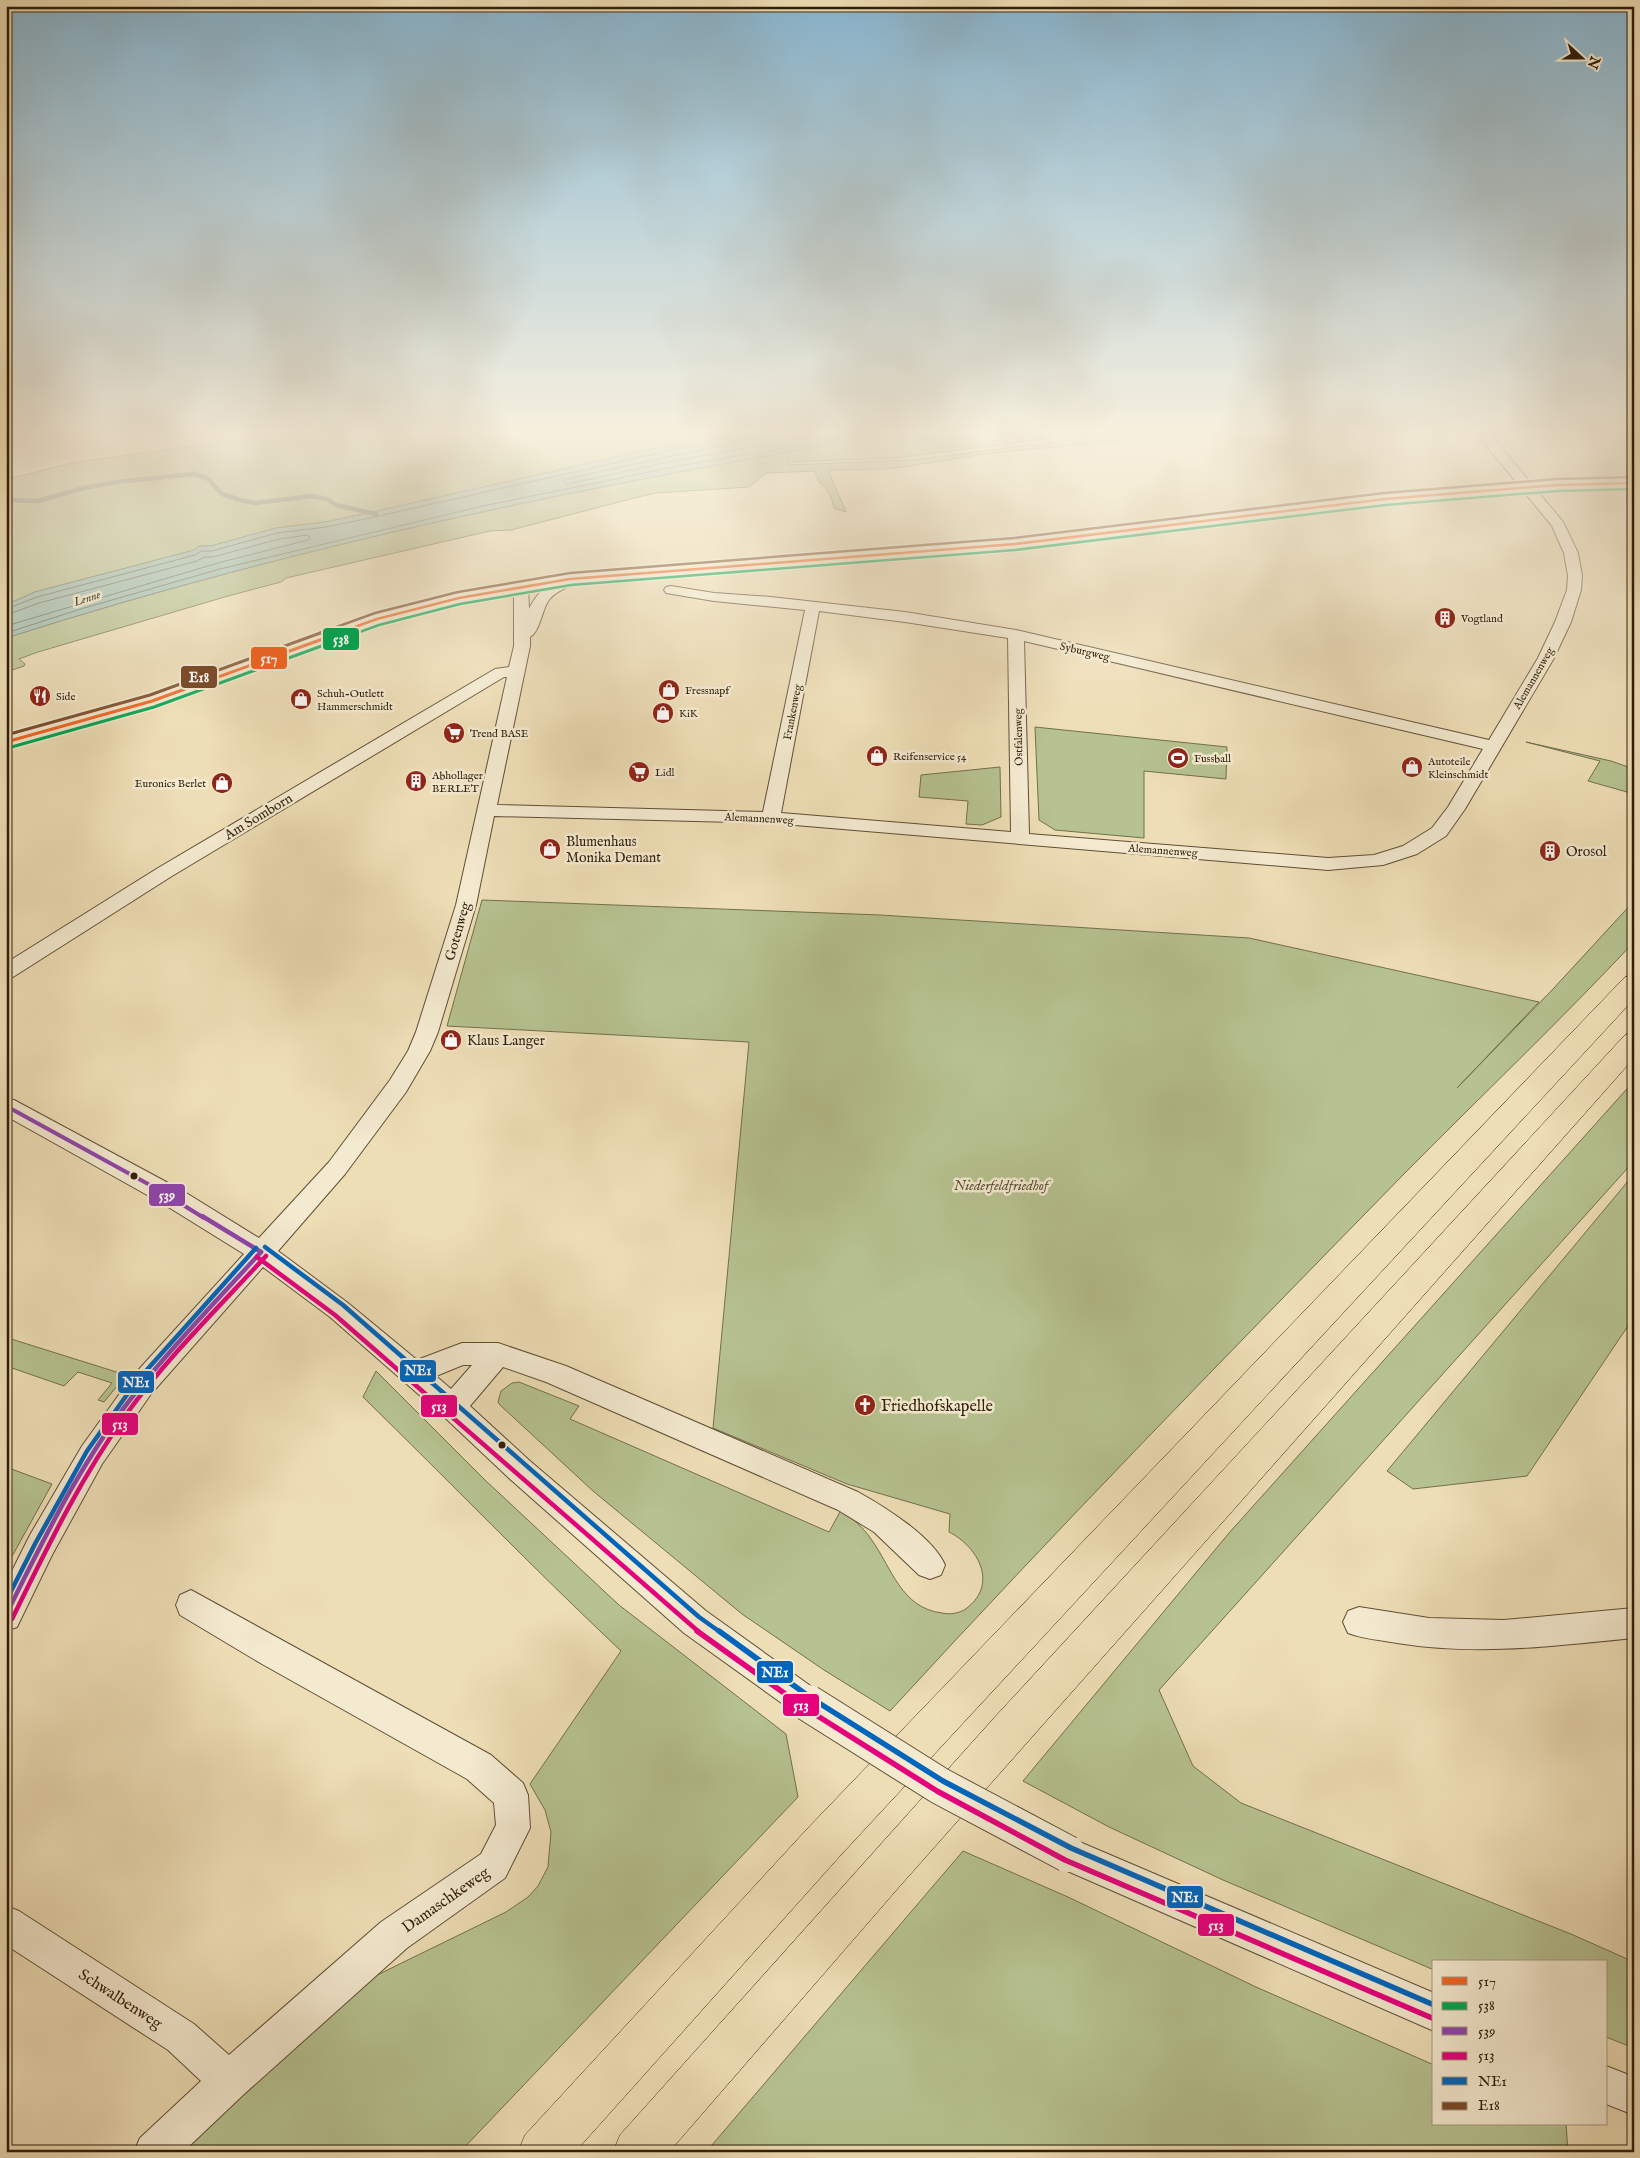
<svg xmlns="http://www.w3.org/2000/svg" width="1640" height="2158" font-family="'IM FELL English',serif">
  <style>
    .green { fill: #b6c290; stroke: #72704c }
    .water { fill: #99bcb1; stroke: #6f7d6e }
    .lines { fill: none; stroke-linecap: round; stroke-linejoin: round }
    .shore { stroke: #646d5d; stroke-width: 1 }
    .stream { stroke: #6f7d6e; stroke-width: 4.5 }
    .street-casing { stroke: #5f4e34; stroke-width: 2 }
    .secondary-casing { stroke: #2f1e09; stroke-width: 1 }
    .highway-casing { stroke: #2f1e09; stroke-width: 1 }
    .street { fill: #f4ead0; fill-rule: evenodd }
    .secondary { fill: #f4ead0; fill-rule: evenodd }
    .highway { fill: #eedeb6; fill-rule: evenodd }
    .street-bridge-casing { stroke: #5f4e34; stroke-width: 38; stroke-linecap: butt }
    .street-bridge { stroke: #f4ead0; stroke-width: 36 }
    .bus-1-far1-casing { stroke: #f4ead0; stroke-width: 5 }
    .bus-1-casing { stroke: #f4ead0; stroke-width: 6 }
    .bus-2-far1-casing { stroke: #f4ead0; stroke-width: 5 }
    .bus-2-casing { stroke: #f4ead0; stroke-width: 6 }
    .bus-3-far1-casing { stroke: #f4ead0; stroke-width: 8 }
    .bus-3-casing { stroke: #f4ead0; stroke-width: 8 }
    .bus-4-far1-casing { stroke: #f4ead0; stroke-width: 8 }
    .bus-4-casing { stroke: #f4ead0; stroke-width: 9 }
    .bus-5-far1-casing { stroke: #f4ead0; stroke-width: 8 }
    .bus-5-casing { stroke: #f4ead0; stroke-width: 9 }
    .bus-6-far1-casing { stroke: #f4ead0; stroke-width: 5 }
    .bus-6-casing { stroke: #f4ead0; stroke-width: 6 }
    .bus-1-far1 { stroke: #f26522; stroke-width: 2.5 }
    .bus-1 { stroke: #f26522; stroke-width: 3 }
    .bus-2-far1 { stroke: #00a651; stroke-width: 2.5 }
    .bus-2 { stroke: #00a651; stroke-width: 3 }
    .bus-3-far1 { stroke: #8e44ad; stroke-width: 4 }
    .bus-3 { stroke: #8e44ad; stroke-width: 4.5 }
    .bus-4-far1 { stroke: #e5007d; stroke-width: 4.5 }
    .bus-4 { stroke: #e5007d; stroke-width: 5.5 }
    .bus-5-far1 { stroke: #0065bd; stroke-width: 4.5 }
    .bus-5 { stroke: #0065bd; stroke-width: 5.5 }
    .bus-6-far1 { stroke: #7a4b2a; stroke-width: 2.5 }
    .bus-6 { stroke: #7a4b2a; stroke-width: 3 }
    .bus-dot { fill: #2f1e09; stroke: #f4ead0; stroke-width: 2 }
    .labels { text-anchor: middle; stroke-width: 5; stroke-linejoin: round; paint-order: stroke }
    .far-poi-label { font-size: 11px; fill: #2f1e09; stroke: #f4ead0; text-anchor: start }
    .far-street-label { font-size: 11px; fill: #2f1e09; stroke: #f4ead0 }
    .far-water-label { font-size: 12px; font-style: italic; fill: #4f4d3b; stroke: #f4ead0 }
    .street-label { font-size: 14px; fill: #2f1e09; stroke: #f4ead0 }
    .poi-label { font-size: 14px; fill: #2f1e09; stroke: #f4ead0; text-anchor: start }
    .park-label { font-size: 14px; font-style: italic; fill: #584f32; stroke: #f4ead0 }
    .near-poi-label { font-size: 16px; fill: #2f1e09; stroke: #f4ead0; text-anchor: start }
    .near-street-label { font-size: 16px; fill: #2f1e09; stroke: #f4ead0 }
    .line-badge { stroke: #f4ead0; stroke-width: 2 }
    .badge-label { font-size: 14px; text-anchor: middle; font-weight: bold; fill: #fff }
  </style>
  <rect width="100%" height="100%" fill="#eedeb6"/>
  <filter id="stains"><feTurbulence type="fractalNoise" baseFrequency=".004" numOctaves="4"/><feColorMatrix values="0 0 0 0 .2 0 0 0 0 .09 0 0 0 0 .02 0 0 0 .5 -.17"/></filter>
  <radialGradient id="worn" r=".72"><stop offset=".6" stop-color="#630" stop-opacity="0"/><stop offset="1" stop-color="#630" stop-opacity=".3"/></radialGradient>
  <g class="green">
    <path d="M315 429H442L460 433 476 429H741L364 514 325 522 276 528 211 546H199L195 550 35 592 6 605V476L12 478 72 463Z"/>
    <path d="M927 429H1125L895 458 787 462 790 465 911 460 1134 432 1161 429H1202L1132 438 1131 440 991 453 889 469 828 470 846 512 834 508C832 499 828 487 819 482L815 471 766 473 749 487 657 493 642 496 511 530 490 531 286 578 281 582 228 596 38 652 19 659 25 664 24 666 6 672V638C306 542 616 479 927 429Z"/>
    <path d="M1035 727 1227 747 1226 779 1144 771V838L1055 830 1039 820Z"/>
    <path d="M1526 742 1611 761 1634 769V794L1588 781 1600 761Z"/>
    <path d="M1000 767 1001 817 982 825 966 824 968 801 919 797 921 775Z"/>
    <path d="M482 900 880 915 1249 938 1539 1002 1457 1088 1553 989 1634 901V942C1559 1022 1480 1097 1403 1175 1230 1352 1057 1529 890 1711L824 1670 742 1614 593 1491 500 1405 498 1402 501 1391 512 1383 519 1382 579 1406 570 1419 829 1532 841 1510C853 1519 863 1527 871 1539 892 1568 901 1608 942 1613 950 1615 961 1613 967 1608 999 1583 977 1546 949 1532L950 1514 847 1484 713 1428 749 1042 447 1026Z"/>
    <path d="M1634 1081V1161L1159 1690 1193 1766 1241 1803 1571 1934 1634 1962V2048L1606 2037V1962H1434V1970L1223 1880 1109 1827 1023 1781 1229 1533Z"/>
    <path d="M1634 1174V1317L1527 1476 1413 1489 1387 1471Z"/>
    <path d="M6 1338H8L126 1375 104 1402 98 1400 112 1383 78 1372 64 1386 12 1368 6 1373Z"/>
    <path d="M376 1371 485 1480 619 1605 786 1734 798 1797 460 2152H177L369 1979 506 1912 528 1897 538 1886 548 1867 551 1832 545 1810 530 1784 621 1651C533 1568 449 1481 363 1397Z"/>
    <path d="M6 1467 52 1484 10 1560 6 1562V1535L9 1530 6 1529Z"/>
    <path d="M963 1851 1068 1897 1256 1987 1434 2065V2124H1566L1568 2152H706Z"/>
  </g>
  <path class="water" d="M741 429H927C616 479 306 542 6 638V605L35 592 194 550 199 546H211L276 528 325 522 364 514Z"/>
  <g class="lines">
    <g class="shore">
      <path d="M742 429 739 438 732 443 566 479 564 482 567 484 678 460 856 429"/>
      <path d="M749 429 748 438 751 440 810 429"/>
      <path d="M6 609 37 597 195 555 201 551H212L277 533 326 527 365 519 730 437 734 434 735 429"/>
      <path d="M6 615 39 603 197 561 204 557H213L279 539 307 535 310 537 308 540 218 563 6 626"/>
      <path d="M6 633 84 608 220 569 483 506 679 466 895 429"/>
    </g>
    <path class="stream" d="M6 500 38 501 84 488 116 482 194 474 207 478 222 494 240 500 255 503 312 496 327 499 336 505 376 514"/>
    <g class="street-casing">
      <g id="street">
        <path d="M1473 429H1486L1563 522 1578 553 1582 576 1581 590 1571 622 1554 658 1465 809 1446 836 1417 854 1383 865 1328 870 771 823 494 816 476 905 438 1032 430 1051 406 1092 345 1174 278 1251 348 1303 417 1360 462 1343H498L566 1366 858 1492C885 1507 933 1537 945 1565L941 1575 930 1579 919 1575 874 1532 838 1510 546 1382 503 1367 470 1406 530 1461 706 1611 819 1692 824 1703 819 1714 808 1719 797 1714 684 1633 510 1479 440 1413 330 1317 263 1267 151 1394 102 1464 52 1555 17 1627 6 1631V1583L30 1535 82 1446 131 1378 244 1254 165 1205 6 1116V1098L14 1100 183 1191 259 1238 329 1162 390 1080 408 1051 416 1032 456 905 507 677H504L172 876 13 977 6 979V963L158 868 495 669 509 667 514 646V586L516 583H526L528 586 529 609C536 594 556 571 575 576L577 579C571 588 556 590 549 600 542 609 540 632 530 637V646L497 805 763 812 805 610 714 601 666 593 664 590 666 587 671 586 714 593 771 597 905 612 1016 630 1489 740 1538 658 1555 622 1567 590 1568 576 1564 553 1552 526ZM819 611 905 622 1008 638 1011 832 781 813ZM1024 641 1483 749 1448 807 1432 828 1403 846 1374 855 1328 858 1029 834ZM463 1365H472L451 1389 436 1376Z"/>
        <path d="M191 1590 491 1755 523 1783 528 1795 530 1828 505 1878 407 1948 243 2095 183 2152H134L140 2138 201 2081 168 2050 6 1945V1906L19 1911 194 2024 229 2055 381 1922 481 1854 496 1825 494 1803 467 1779 262 1664 180 1615 176 1605 180 1595Z"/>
        <path d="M1359 1607 1429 1618 1504 1620 1634 1608V1638C1553 1646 1478 1656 1397 1643 1380 1640 1364 1639 1348 1633L1343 1622 1348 1611Z"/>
        <path d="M1068 1837 1434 1993V2031L1056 1866 1051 1854 1056 1842Z"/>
        <path d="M1606 2066 1634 2077V2115L1606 2104Z"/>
      </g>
    </g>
    <g class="secondary-casing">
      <path id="secondary" d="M1634 478V488L1558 490 1385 504 1015 549 570 584 459 604 384 623 159 705 6 748V735L166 690 371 615 459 593 570 574 1015 539 1385 494 1558 480Z"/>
    </g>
    <g class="highway-casing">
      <g id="highway">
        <path d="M1634 975V999L839 1857 575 2152H518L525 2135 809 1827 1625 977Z"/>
        <path d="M1634 1032V1058L899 1887 669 2152H613L620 2135 994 1718 1625 1035Z"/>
      </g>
    </g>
    <use href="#street" class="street"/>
    <use href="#secondary" class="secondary"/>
    <use href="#highway" class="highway"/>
    <g class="street-bridge-casing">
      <path id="street-bridge" d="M808 1703 940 1786 1068 1854"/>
    </g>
    <use href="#street-bridge" class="street-bridge"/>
    <g class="bus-1-far1-casing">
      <path id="bus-1-far1" d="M338 633 377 619 459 598 570 579 1015 544 1385 499 1558 485 1634 483"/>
    </g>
    <g class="bus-1-casing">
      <path id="bus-1" d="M6 742 152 701 342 632"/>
    </g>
    <g class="bus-2-far1-casing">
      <path id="bus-2-far1" d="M357 633 379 625 460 604 571 585 1015 550 1386 505 1558 491 1634 489"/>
    </g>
    <g class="bus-2-casing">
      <path id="bus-2" d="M8 748 154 707 360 632"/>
    </g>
    <g class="bus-3-far1-casing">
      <path id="bus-3-far1" d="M6 1106 159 1190 204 1218"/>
    </g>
    <g class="bus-3-casing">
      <g id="bus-3">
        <path d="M202 1216 261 1252"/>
        <path d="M6 1615C45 1536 85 1454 141 1386 179 1339 221 1296 261 1252"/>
      </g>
    </g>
    <g class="bus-4-far1-casing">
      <g id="bus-4-far1">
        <path d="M257 1257 335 1315 699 1632"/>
        <path d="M12 1619C46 1550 80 1479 125 1416 166 1359 218 1308 266 1256"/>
      </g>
    </g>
    <g class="bus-4-casing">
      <path id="bus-4" d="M697 1631 805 1708 937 1791 1065 1860 1432 2018"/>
    </g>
    <g class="bus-5-far1-casing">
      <g id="bus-5-far1">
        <path d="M265 1247 343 1305 699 1617 720 1632"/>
        <path d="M6 1601 36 1542 87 1451 136 1382 256 1248"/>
      </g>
    </g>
    <g class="bus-5-casing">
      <path id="bus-5" d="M719 1631 811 1698 943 1781 1071 1848 1434 2005"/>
    </g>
    <g class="bus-6-far1-casing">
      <path id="bus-6-far1" d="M320 633 375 613 458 592 570 573 1014 538 1384 493 1557 479 1634 477"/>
    </g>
    <g class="bus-6-casing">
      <path id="bus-6" d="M6 735 150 695 323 632"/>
    </g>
    <use href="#bus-1-far1" class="bus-1-far1"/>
    <use href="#bus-1" class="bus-1"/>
    <use href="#bus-2-far1" class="bus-2-far1"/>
    <use href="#bus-2" class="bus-2"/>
    <use href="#bus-3-far1" class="bus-3-far1"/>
    <use href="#bus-3" class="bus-3"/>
    <use href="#bus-4-far1" class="bus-4-far1"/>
    <use href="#bus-4" class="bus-4"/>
    <use href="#bus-5-far1" class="bus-5-far1"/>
    <use href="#bus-5" class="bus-5"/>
    <use href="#bus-6-far1" class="bus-6-far1"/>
    <use href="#bus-6" class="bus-6"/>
  </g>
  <linearGradient id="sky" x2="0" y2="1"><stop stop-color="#88b7d2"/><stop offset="0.59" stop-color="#f7f0de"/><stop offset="1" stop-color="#f7f0de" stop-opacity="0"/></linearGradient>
  <rect width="1640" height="732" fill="url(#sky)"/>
  <defs>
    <g id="building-disc" transform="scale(1.125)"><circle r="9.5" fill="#8f2418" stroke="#f4ead0"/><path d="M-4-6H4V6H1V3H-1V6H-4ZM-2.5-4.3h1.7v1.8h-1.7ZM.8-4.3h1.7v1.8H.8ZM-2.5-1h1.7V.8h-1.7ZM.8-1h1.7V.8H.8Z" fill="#fff"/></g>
    <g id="shop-disc" transform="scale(1.125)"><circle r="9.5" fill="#8f2418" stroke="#f4ead0"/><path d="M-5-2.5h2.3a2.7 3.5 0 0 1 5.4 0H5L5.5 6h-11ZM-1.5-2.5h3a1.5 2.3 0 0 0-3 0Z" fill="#fff"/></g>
    <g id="restaurant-disc" transform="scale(1.125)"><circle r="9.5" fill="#8f2418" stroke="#f4ead0"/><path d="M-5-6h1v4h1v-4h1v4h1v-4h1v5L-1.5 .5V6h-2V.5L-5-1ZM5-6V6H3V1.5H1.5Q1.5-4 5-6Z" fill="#fff"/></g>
    <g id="supermarket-disc" transform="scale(1.125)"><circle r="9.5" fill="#8f2418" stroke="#f4ead0"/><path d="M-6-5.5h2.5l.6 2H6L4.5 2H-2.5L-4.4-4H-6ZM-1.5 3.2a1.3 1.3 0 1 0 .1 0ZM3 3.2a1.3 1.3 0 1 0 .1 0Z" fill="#fff"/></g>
    <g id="stadium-disc" transform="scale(1.125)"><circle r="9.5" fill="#8f2418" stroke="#f4ead0"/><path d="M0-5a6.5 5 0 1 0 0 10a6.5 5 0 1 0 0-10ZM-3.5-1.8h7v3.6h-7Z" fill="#fff"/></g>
    <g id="church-disc" transform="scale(1.125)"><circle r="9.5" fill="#8f2418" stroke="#f4ead0"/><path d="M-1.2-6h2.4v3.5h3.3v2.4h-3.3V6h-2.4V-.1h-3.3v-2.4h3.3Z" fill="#fff"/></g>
  </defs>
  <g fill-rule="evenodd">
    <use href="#building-disc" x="1445" y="618"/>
    <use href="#shop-disc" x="669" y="690"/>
    <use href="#restaurant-disc" x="40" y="696"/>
    <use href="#shop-disc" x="301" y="699"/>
    <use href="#shop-disc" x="663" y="713"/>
    <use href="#supermarket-disc" x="454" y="733"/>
    <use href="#shop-disc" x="877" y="756"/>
    <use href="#stadium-disc" x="1178" y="758"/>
    <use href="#shop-disc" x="1412" y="767"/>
    <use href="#supermarket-disc" x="639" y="772"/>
    <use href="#building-disc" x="416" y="781"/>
    <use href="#shop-disc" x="222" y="783"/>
    <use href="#shop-disc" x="550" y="849"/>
    <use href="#building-disc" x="1550" y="851"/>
    <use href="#shop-disc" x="451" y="1040"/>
    <use href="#church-disc" x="865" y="1405"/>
  </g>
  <g class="bus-dot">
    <circle cx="134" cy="1176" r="4.5"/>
    <circle cx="502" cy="1445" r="4.5"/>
  </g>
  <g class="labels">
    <g class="far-poi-label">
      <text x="1461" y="622">Vogtland</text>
      <text x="685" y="694">Fressnapf</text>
      <text x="317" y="697">Schuh-Outlett<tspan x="317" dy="13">Hammerschmidt</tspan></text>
      <text x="56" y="700">Side</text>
      <text x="679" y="717">KiK</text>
      <text x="470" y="737">Trend BASE</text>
      <text x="893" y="760">Reifenservice 54</text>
      <text x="1194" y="762">Fussball</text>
      <text x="1428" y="765">Autoteile<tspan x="1428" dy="13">Kleinschmidt</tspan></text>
      <text x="655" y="776">Lidl</text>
      <text x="432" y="779">Abhollager<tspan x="432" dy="13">BERLET</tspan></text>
      <text x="206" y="787" text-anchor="end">Euronics Berlet</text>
    </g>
    <g class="far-street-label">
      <text transform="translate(1085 651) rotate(13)" y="4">Syburgweg</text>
      <text transform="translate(1533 678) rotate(-60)" y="4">Alemannenweg</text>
      <text transform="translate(792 712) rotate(-79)" y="4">Frankenweg</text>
      <text transform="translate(1018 737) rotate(-91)" y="4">Ostfalenweg</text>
      <text transform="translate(759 818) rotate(3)" y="4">Alemannenweg</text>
      <text transform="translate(1163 850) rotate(4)" y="4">Alemannenweg</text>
    </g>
    <g class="far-water-label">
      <text transform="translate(87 598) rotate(-18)" y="4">Lenne</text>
    </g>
    <g class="street-label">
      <text transform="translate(258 816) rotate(-31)" y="5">Am Somborn</text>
      <text transform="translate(457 931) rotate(-74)" y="5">Gotenweg</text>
    </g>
    <g class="poi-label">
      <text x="566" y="846">Blumenhaus<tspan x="566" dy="16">Monika Demant</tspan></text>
      <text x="1566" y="856">Orosol</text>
      <text x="467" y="1045">Klaus Langer</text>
    </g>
    <g class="park-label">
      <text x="1001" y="1190">Niederfeldfriedhof</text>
    </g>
    <g class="near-poi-label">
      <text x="881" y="1411">Friedhofskapelle</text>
    </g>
    <g class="near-street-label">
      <text transform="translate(445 1899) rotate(-35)" y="6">Damaschkeweg</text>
      <text transform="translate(121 1998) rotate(33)" y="6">Schwalbenweg</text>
    </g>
  </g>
  <g class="line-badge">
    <rect x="322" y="627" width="38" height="24" rx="5" fill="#00a651"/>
    <rect x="250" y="646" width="38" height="24" rx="5" fill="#f26522"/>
    <rect x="180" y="665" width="38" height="24" rx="5" fill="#7a4b2a"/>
    <rect x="148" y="1183" width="38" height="24" rx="5" fill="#8e44ad"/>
    <rect x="399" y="1359" width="38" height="24" rx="5" fill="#0065bd"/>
    <rect x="117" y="1370" width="38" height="24" rx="5" fill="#0065bd"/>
    <rect x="420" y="1394" width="38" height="24" rx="5" fill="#e5007d"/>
    <rect x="101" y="1412" width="38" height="24" rx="5" fill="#e5007d"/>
    <rect x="756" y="1660" width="38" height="24" rx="5" fill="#0065bd"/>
    <rect x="782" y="1693" width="38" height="24" rx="5" fill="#e5007d"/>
    <rect x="1166" y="1885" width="38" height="24" rx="5" fill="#0065bd"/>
    <rect x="1197" y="1913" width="38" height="24" rx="5" fill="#e5007d"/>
  </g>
  <g class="badge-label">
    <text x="341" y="644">538</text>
    <text x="269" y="663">517</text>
    <text x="199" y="682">E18</text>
    <text x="167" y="1200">539</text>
    <text x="418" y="1375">NE1</text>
    <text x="136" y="1387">NE1</text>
    <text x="439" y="1411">513</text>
    <text x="120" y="1429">513</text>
    <text x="775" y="1677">NE1</text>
    <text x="801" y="1710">513</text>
    <text x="1185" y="1902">NE1</text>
    <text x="1216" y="1930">513</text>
  </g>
  <rect width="1640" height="2158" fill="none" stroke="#eedeb6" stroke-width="25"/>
  <rect x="8" y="8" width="1625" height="2143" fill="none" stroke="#2f1e09" stroke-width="2.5"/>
  <rect x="12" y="12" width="1615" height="2133" fill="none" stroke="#2f1e09"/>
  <rect x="1432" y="1960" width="175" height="165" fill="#f4ead0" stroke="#a59880"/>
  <rect x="1442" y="1977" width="25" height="8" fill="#f26522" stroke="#a59880"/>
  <text x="1478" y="1986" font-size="15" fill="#2f1e09">517</text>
  <rect x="1442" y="2002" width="25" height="8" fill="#00a651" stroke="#a59880"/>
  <text x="1478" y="2010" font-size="15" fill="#2f1e09">538</text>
  <rect x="1442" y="2027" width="25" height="8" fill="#8e44ad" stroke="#a59880"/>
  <text x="1478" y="2036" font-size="15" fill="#2f1e09">539</text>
  <rect x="1442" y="2052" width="25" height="8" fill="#e5007d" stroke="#a59880"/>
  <text x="1478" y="2060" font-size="15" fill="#2f1e09">513</text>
  <rect x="1442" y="2077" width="25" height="8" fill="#0065bd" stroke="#a59880"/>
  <text x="1478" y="2086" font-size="15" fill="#2f1e09">NE1</text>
  <rect x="1442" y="2102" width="25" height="8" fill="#7a4b2a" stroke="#a59880"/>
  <text x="1478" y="2110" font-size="15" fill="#2f1e09">E18</text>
  <g transform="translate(1582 58) rotate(111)" stroke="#f4ead0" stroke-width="4" paint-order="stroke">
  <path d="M0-4L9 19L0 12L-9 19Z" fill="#2f1e09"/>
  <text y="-8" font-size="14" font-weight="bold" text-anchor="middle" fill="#2f1e09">N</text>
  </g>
  <rect width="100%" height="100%" filter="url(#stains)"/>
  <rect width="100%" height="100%" fill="url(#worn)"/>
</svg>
